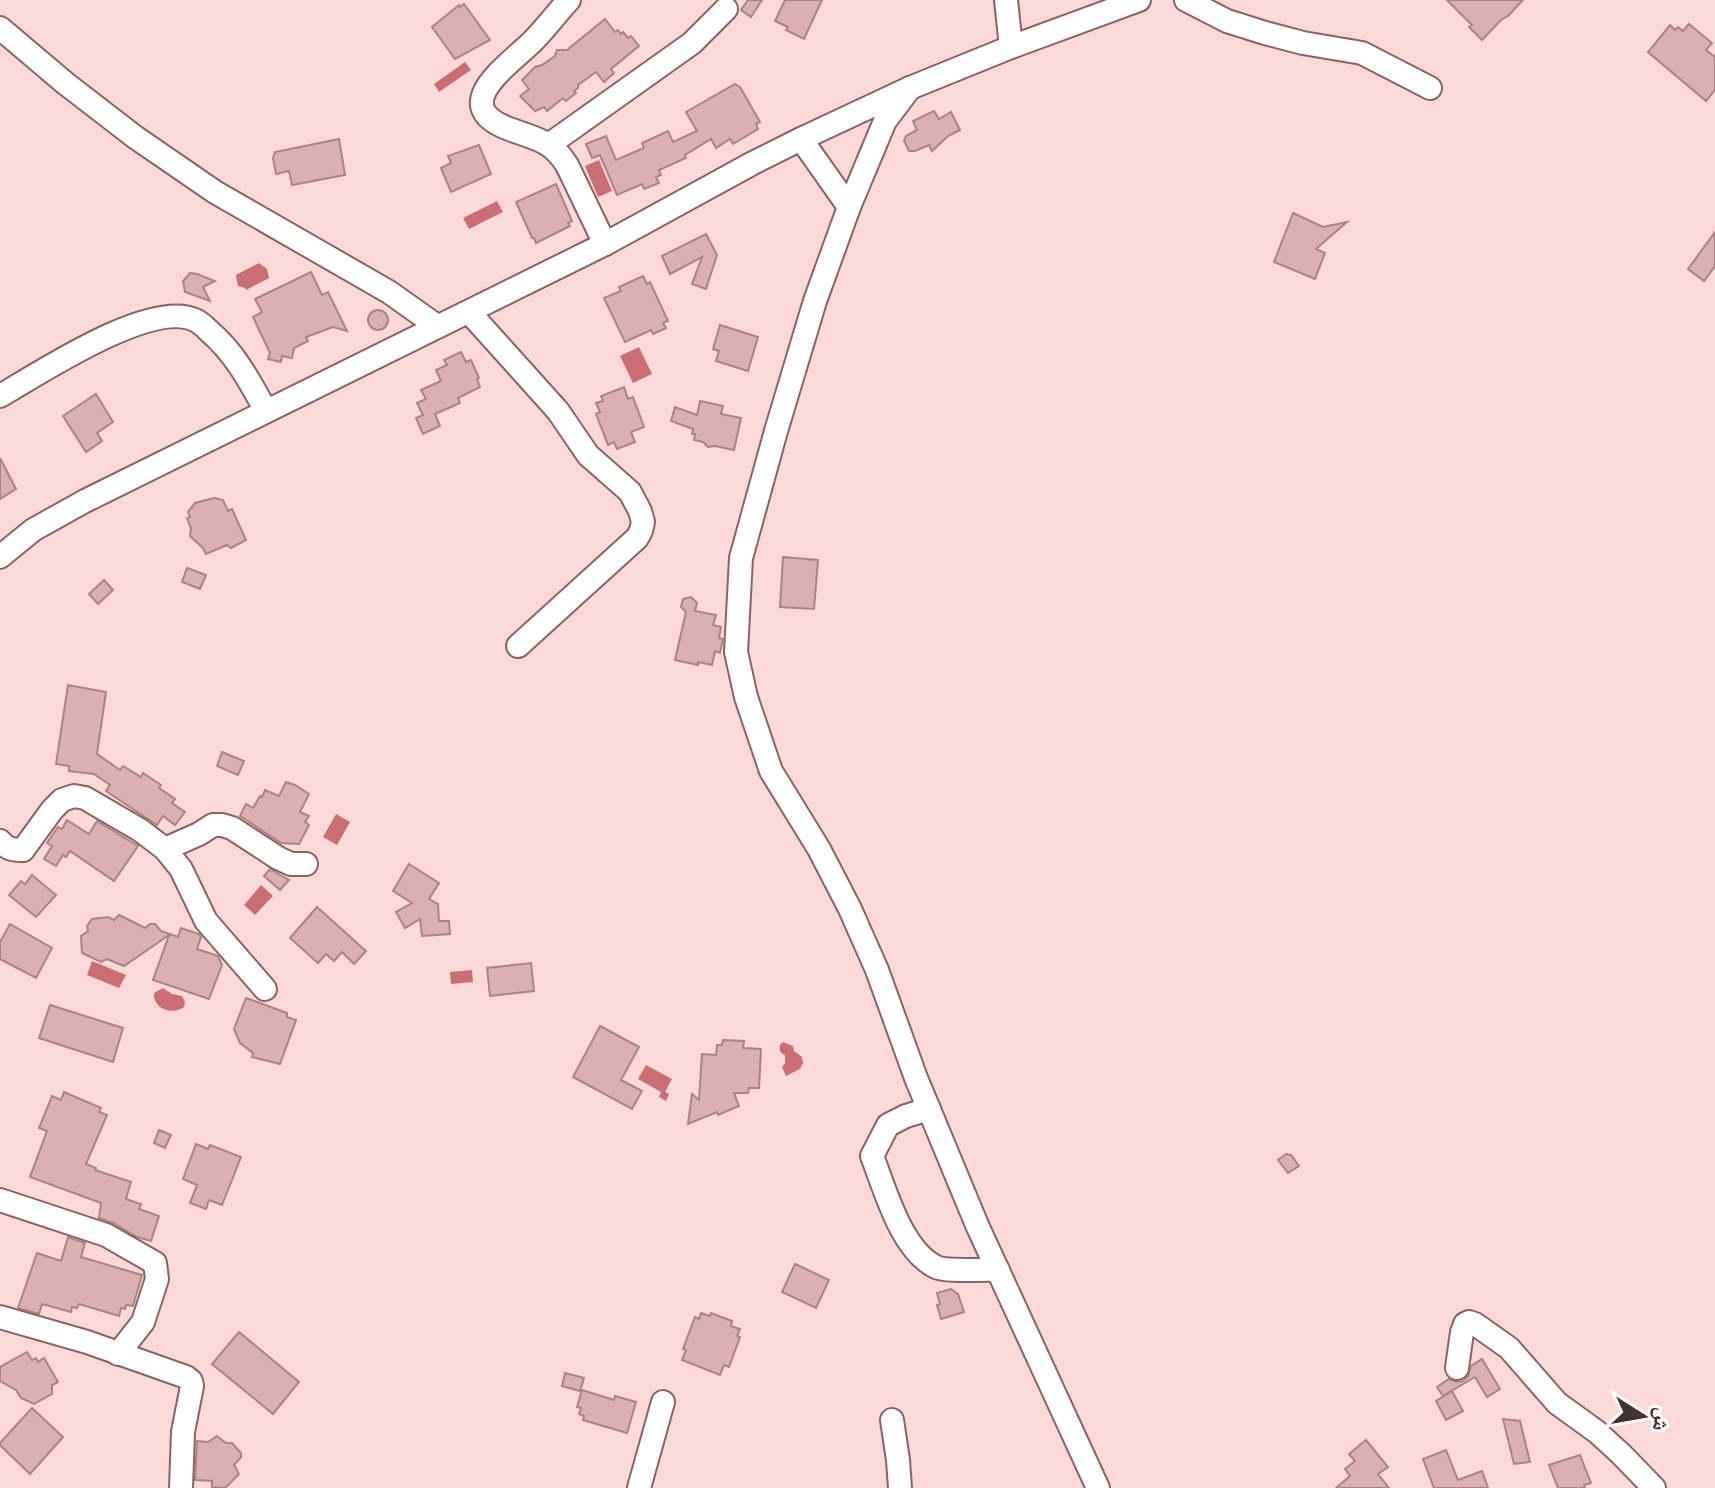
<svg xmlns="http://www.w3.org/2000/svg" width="1715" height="1488" font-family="Cabin,'Noto Naskh Arabic',sans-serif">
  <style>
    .water { fill: #cb6e73 }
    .building { fill: #dab0b0; stroke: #aa8383; stroke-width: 2 }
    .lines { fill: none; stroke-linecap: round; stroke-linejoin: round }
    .minor-casing { stroke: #8a6465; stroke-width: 26 }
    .minor { stroke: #fff; stroke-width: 22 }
  </style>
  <rect width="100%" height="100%" fill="#fcd9d9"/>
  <g class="water">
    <path d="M465 62 471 70 439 92 434 84Z"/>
    <path d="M599 160 612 191 598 197 585 166Z"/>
    <path d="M497 201 503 212 469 229 463 218Z"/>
    <path d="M259 263 267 269 269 278 246 290 245 288 238 286 236 275Z"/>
    <path d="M639 347 652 374 633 383 620 356Z"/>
    <path d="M336 814 350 822 337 845 323 837Z"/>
    <path d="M261 885 273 896 255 915 244 905Z"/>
    <path d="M92 961 126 975 119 988 87 975Z"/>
    <path d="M472 970 473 982 451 984 450 972Z"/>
    <path d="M163 988 172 994 182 996 185 1002 184 1007C171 1016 153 1008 154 993Z"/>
    <path d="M783 1042 793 1046 794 1051 802 1057 803 1063 800 1069 786 1076 782 1067 785 1063V1055C780 1053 779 1050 780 1045Z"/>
    <path d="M646 1065 672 1079 665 1092 669 1094 666 1101 659 1097 661 1092 638 1079Z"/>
  </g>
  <g class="building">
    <path d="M748 0H762L751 17 741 10Z"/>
    <path d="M785 0H822L804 39 786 30 788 27 775 21Z"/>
    <path d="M1447 0H1523L1508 16 1501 20 1482 40 1469 27 1472 25Z"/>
    <path d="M464 4 490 40 455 59 432 27 459 5 460 7Z"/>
    <path d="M605 19 615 32 618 30 621 34 623 32 628 38 631 36 639 46 611 69 614 73 604 82 596 72 578 85V88L574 91 576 93 566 101 563 98 547 111 544 107 535 111 520 96 529 89 522 80 535 67 542 65 555 56 557 50H567Z"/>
    <path d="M1689 24 1712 43 1706 50 1715 57V90L1706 101 1648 52 1670 25 1675 30 1678 27 1683 31Z"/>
    <path d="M735 84 740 87 760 122 756 124 758 129 733 144 730 139 716 148 711 139 685 155 686 158 659 170 661 175 656 177 659 183 644 189 642 184 617 195 600 155 592 158 586 144 606 136 616 160 644 148 642 143 668 131 673 142 697 131 686 112Z"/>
    <path d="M934 111 939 119 951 112 960 130 948 136 932 151 929 145 915 151H909L904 141 906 136 917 130 913 121Z"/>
    <path d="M339 139 345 175 292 185 289 171 276 174 273 158 275 152Z"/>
    <path d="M479 145 491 174 451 192 441 168 451 163 448 156Z"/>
    <path d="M556 184 572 221 568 223 570 226 536 243 534 238H532L516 202Z"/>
    <path d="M1293 213 1323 227 1347 222 1316 249 1325 253 1315 279 1274 262Z"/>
    <path d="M1715 232V266L1704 281 1688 269Z"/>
    <path d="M706 234 717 255 706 289 692 284 702 257 670 274 662 256Z"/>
    <path d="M311 272 322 295 328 292 347 331 333 327 306 337 308 341 294 348 292 358 282 356 281 362 268 359 270 353 253 317 262 312 255 299Z"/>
    <path d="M190 273 197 274 215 281 203 287 210 301 185 292 183 281Z"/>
    <path d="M643 276 647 284 650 282 668 321 663 323 666 328 653 334 651 330 625 342 604 298 621 291 619 287Z"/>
    <circle cx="378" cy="320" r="10"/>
    <path d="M720 325 758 337 748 371 716 361 719 351 713 349Z"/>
    <path d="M461 352 466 362 471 360 479 378 477 379 480 387 458 398 460 403 435 414 440 426 423 434 416 418 423 415 417 403 426 399 421 390 441 381 436 370 447 365 444 360Z"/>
    <path d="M624 387 628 399 633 397 644 427 631 432 635 442 617 449 614 442 608 445 596 414 600 412 596 403 603 401 601 396Z"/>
    <path d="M96 394 113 422 97 433 102 441 86 452 63 416Z"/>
    <path d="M700 401 723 406 721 414 741 418 734 450 715 446 708 447 703 442 694 440 695 434H692L693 429 671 421 675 407 697 415Z"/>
    <path d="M0 458 16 489 0 499Z"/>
    <path d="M214 498 223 500 228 511 232 509 246 540 231 548 227 545 206 554 203 548 190 536 191 528 187 518 190 517 188 512 195 503Z"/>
    <path d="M783 557 818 560 814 609 780 607Z"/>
    <path d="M187 568 206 575 200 589 182 582Z"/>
    <path d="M104 580 113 590 98 604 89 594Z"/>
    <path d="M691 597 697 603 695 611 716 615 713 625 721 627 719 638 723 639 720 653 715 651 712 665 698 662V665L675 660 686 612 681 607 683 599Z"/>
    <path d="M68 685 106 692 97 754 120 770 123 766 141 777 143 773 161 785 159 788 175 799 172 803 185 812 175 825 163 816 157 825 106 791 110 785 94 774 69 771V766L56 764Z"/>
    <path d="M222 752 244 761 238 775 217 766Z"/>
    <path d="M286 782 295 785 309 794 300 812 309 816 305 822 309 825 299 844 281 843 240 816 246 804 253 808 260 796 262 797 265 790 279 796Z"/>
    <path d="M67 820 89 834 97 821 138 846 114 881 70 851 66 857 63 855 56 866 44 859 52 846 47 843 58 827 62 829Z"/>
    <path d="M409 864 439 883 429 899 438 904 439 921H449L450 934 422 936 420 919 405 928 396 912 412 903 393 891Z"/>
    <path d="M270 869 289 880 280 890 264 876Z"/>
    <path d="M32 875 56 895 36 917 9 895 21 881 25 884Z"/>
    <path d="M317 907 366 951 354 964 342 952 334 961 326 954 318 963 290 938Z"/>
    <path d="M119 915 145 928 150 924H155L161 931 178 937 181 928 199 934 201 937 197 949 218 956 222 965 209 999 153 980 169 935 124 966 107 959 101 962 82 953 81 936 88 931 87 926 92 919 108 917 114 920Z"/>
    <path d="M10 924 52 948 36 978 0 959V942Z"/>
    <path d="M531 963 534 991 490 996 487 968Z"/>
    <path d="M246 998 287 1013V1017L296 1020 280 1064 252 1057 253 1053 240 1043 234 1029Z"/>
    <path d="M50 1005 123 1028 113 1062 39 1038Z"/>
    <path d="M600 1026 639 1047 621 1080 642 1091 632 1109 573 1077Z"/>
    <path d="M723 1040 744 1041 743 1048 761 1049 759 1088H749L748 1093H734L739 1106 718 1115 717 1112 688 1124 692 1094 699 1100 702 1054 716 1055 717 1045H722Z"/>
    <path d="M64 1092 101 1108 99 1112 107 1115 86 1164 96 1168 95 1170 131 1182 126 1199 141 1204 139 1209 159 1216 151 1241 137 1237 113 1223 99 1218 101 1203 30 1177 47 1131 39 1128 52 1096 61 1100Z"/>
    <path d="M159 1130 171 1135 165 1148 154 1143Z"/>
    <path d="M196 1144 208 1149 210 1145 241 1157 222 1205 209 1200 206 1209 190 1203 197 1185 183 1179Z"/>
    <path d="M1286 1154 1291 1155 1299 1166 1288 1173 1278 1160Z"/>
    <path d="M68 1237 85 1243 81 1257 142 1275 133 1306 126 1305 125 1309 121 1308 119 1316 79 1304 77 1308 72 1307 71 1312 42 1304 39 1314 18 1308 37 1253 61 1261Z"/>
    <path d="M795 1264 829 1280 816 1308 782 1292Z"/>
    <path d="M951 1289 958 1294 964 1312 941 1319 937 1305 940 1304 937 1293Z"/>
    <path d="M701 1313 710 1316 711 1313 732 1321 731 1326 740 1329 737 1336 740 1337 729 1367 724 1365 720 1375 682 1360 686 1350 683 1349 695 1317 699 1319Z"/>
    <path d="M239 1332 299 1382 273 1414 212 1364Z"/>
    <path d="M27 1352 32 1360 36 1358 38 1362 44 1358 58 1382 52 1385V1394L34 1404 21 1398 16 1390 0 1381V1367Z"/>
    <path d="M1482 1359 1500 1389 1487 1397 1475 1377 1443 1396 1437 1387 1449 1379 1456 1382 1463 1381 1468 1376 1471 1366Z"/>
    <path d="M565 1373 584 1378 580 1391 562 1386Z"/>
    <path d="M582 1390 614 1400 615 1396 636 1402 627 1433 583 1420 584 1416 579 1414 581 1408 577 1407Z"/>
    <path d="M1452 1391 1463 1411 1446 1420 1436 1401Z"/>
    <path d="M32 1408 63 1437 30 1474 0 1445V1443Z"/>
    <path d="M1503 1419 1520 1421 1530 1462 1514 1464Z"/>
    <path d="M217 1436 226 1443H232L241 1453V1457L234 1465 239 1474 225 1488 212 1487V1481L195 1480 197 1441 208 1442Z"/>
    <path d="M1366 1440 1388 1467 1378 1474 1389 1488H1336L1350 1476 1345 1469 1355 1461 1349 1454Z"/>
    <path d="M1446 1450 1458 1480 1482 1471 1488 1488H1434L1423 1459Z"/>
    <path d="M1580 1455 1591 1483 1584 1485 1585 1488H1558L1549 1465Z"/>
  </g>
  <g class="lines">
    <g class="minor-casing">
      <g id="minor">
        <path d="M569 0C556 14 545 29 532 42 505 68 446 107 512 130 537 139 552 141 567 165L605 244"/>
        <path d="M1006 0 1011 47"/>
        <path d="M1186 0 1227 21 1265 33 1303 43 1362 53 1430 88"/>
        <path d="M0 28 65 83 135 137 215 192 389 292 437 326"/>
        <path d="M910 88 885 121 849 207 815 301 776 431 741 558 736 652 746 697 771 771 819 849 850 909 877 970 916 1078 977 1225 1098 1488"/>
        <path d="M801 139 849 207"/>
        <path d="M550 144 692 43 726 9"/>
        <path d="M469 312 558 411 588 455 630 492 640 511 643 522 641 531 637 538 518 646"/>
        <path d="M0 396C40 373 151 299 195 320 200 322 205 327 209 331 235 353 250 382 266 411"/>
        <path d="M0 557 33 530 85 501 605 244 753 163 801 139 910 88 1011 47 1139 0"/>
        <path d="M0 841C7 849 13 850 23 850L52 810 62 800 74 796 85 798 140 830 165 849 199 834 213 825H222L232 828 278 858 291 864H306"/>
        <path d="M165 849 181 869 206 921 265 989"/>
        <path d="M929 1109 906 1116 888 1125 872 1156C885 1189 901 1250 936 1267 946 1272 984 1269 998 1270"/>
        <path d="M0 1200 106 1235 155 1263 157 1279 143 1322 118 1354"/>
        <path d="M0 1317 87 1342 186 1377 191 1381 192 1386 183 1432 181 1488"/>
        <path d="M1457 1368 1462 1332 1465 1324 1469 1322 1475 1324 1509 1348 1557 1403 1597 1432 1621 1454 1654 1488"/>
        <path d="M892 1420 898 1460 900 1488"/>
        <path d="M639 1488 663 1402"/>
      </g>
    </g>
    <use href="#minor" class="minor"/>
  </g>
  <g transform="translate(1643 1416) rotate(101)" stroke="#ffffff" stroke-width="6" paint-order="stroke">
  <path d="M0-6L14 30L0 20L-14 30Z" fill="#423232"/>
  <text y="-12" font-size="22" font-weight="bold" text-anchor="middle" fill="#423232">ش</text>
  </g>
</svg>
